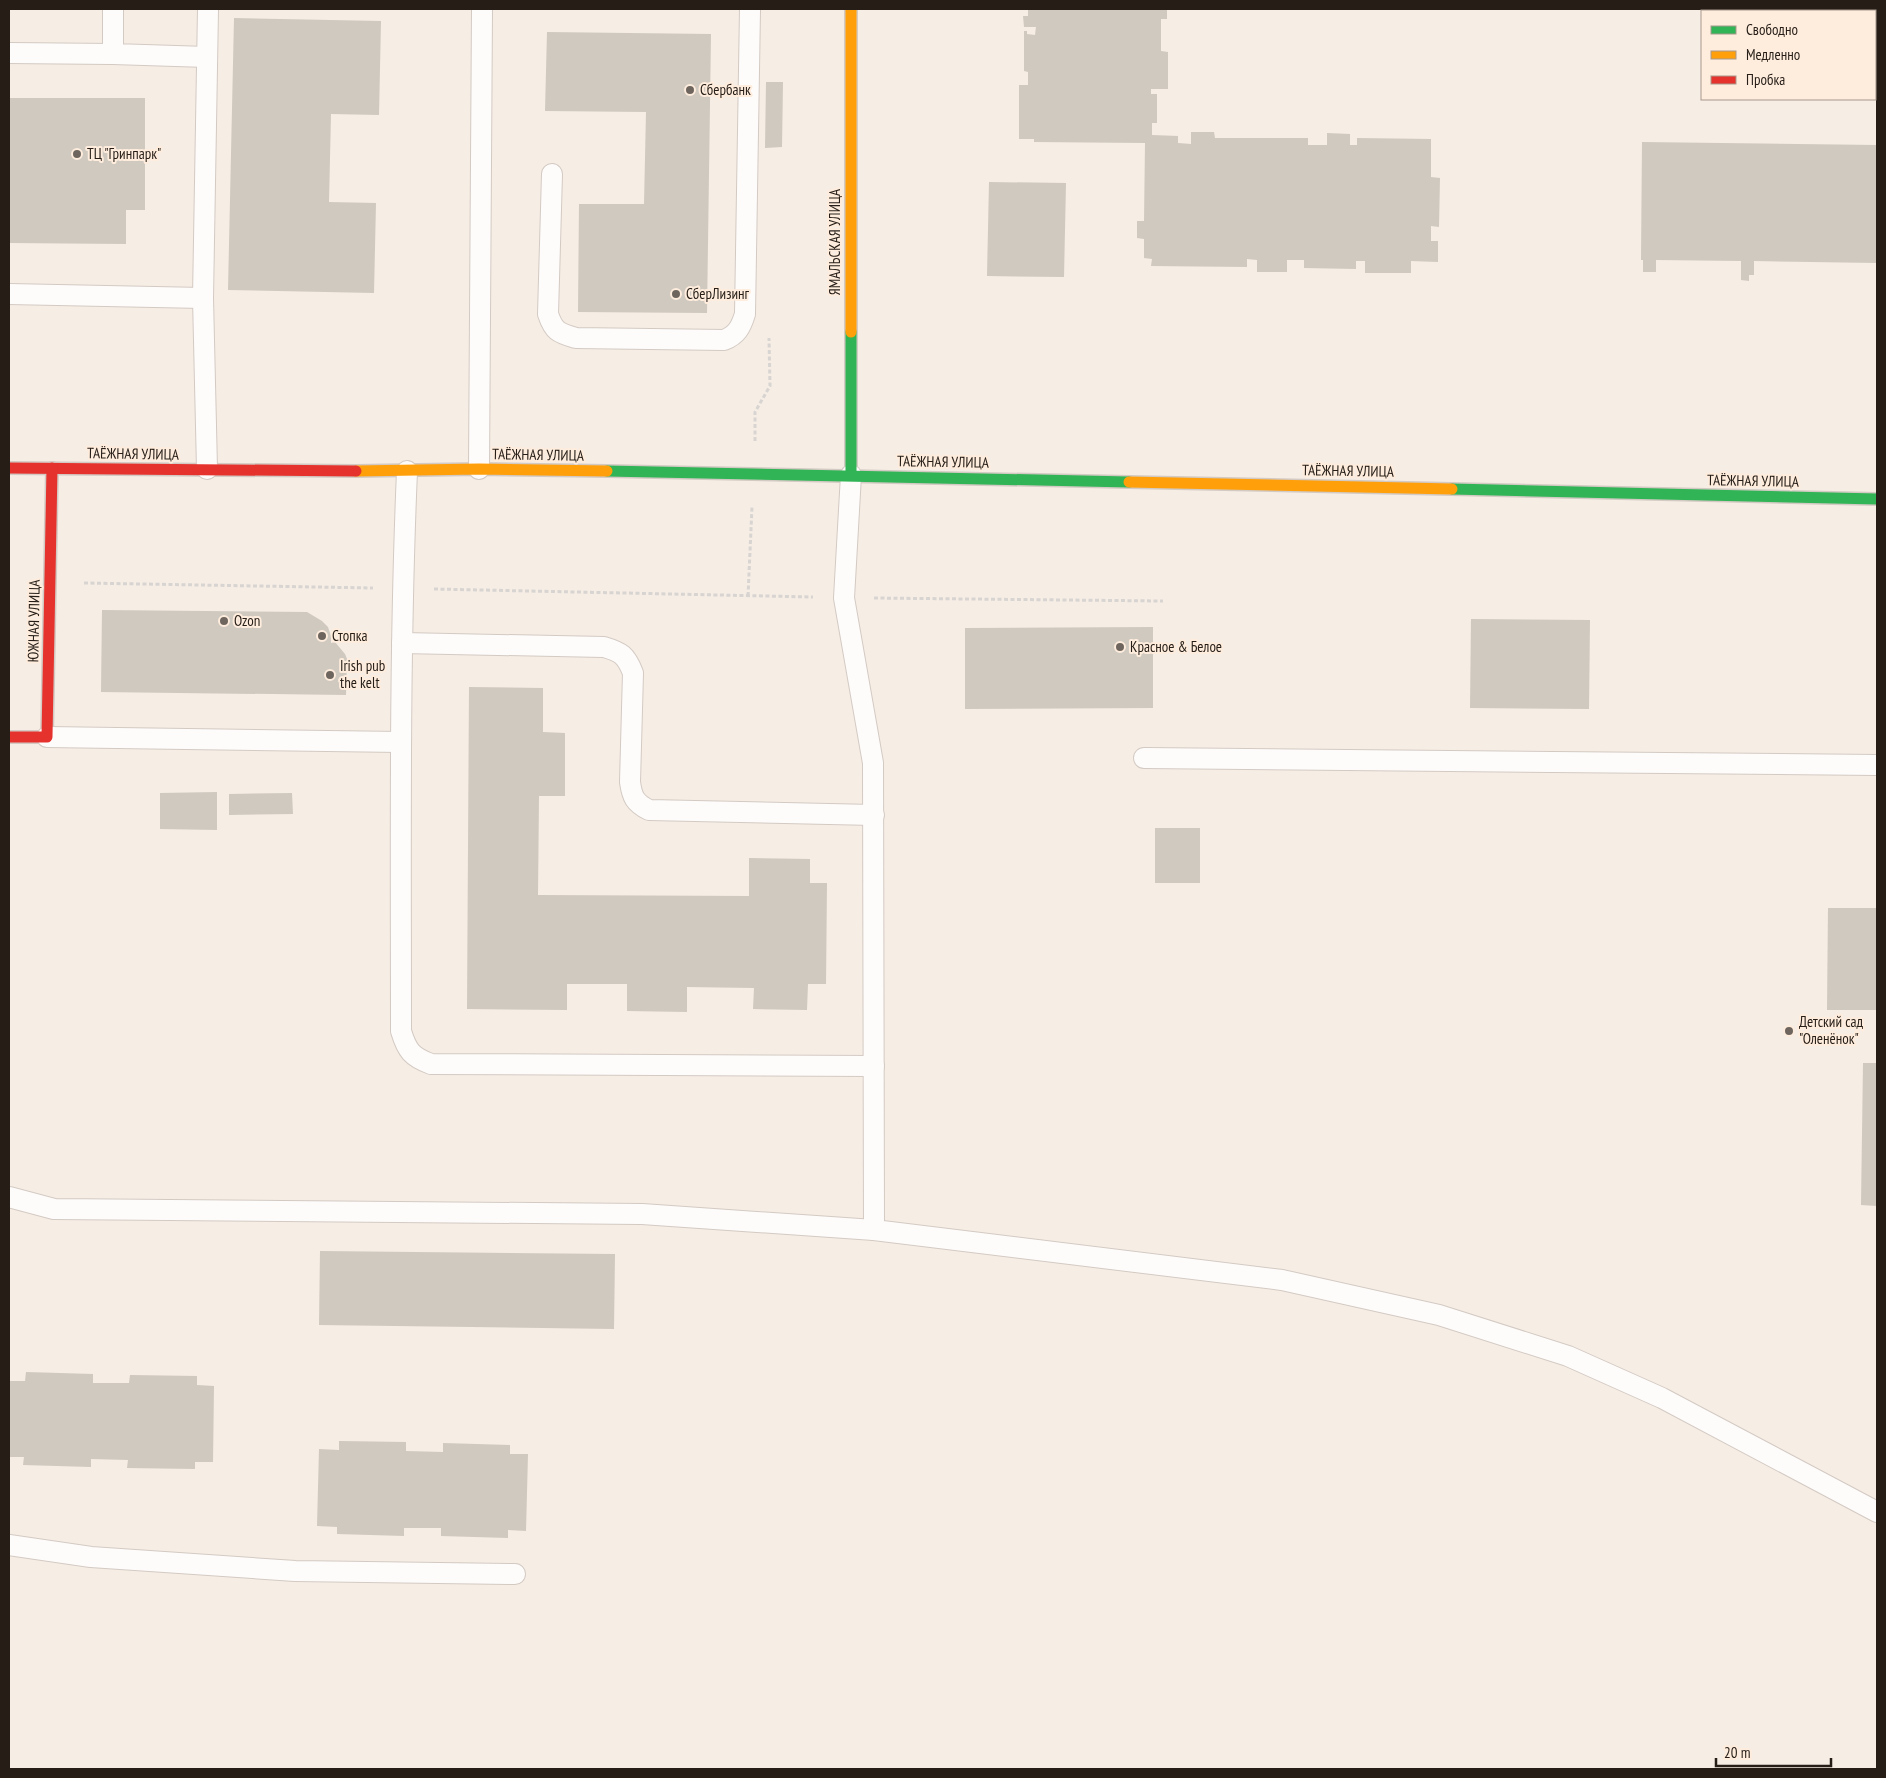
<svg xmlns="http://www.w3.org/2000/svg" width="1886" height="1778" font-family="'PT Sans Narrow',sans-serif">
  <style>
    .building { fill: #cfc9c0 }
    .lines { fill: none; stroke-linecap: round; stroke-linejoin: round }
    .lane-casing { stroke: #d3cac3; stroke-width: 22 }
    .fast-casing { stroke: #d3cac3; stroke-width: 14 }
    .slow-casing { stroke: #d3cac3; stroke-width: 14 }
    .jam-casing { stroke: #d3cac3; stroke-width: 14 }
    .path { stroke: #d7d4d1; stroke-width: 3; stroke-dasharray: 4 2.5; stroke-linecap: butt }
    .lane { stroke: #fefcfb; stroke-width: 20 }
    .fast { stroke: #30b455; stroke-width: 11 }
    .slow { stroke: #ff9f0a; stroke-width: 11 }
    .jam { stroke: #e5322d; stroke-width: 11 }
    .poi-dot { fill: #6e665e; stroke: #feecdd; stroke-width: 2 }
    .labels { text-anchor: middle; stroke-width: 4; stroke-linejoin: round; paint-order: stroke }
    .poi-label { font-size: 15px; fill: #251d16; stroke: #feecdd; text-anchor: start }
    .street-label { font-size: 15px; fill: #251d16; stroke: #feecdd }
  </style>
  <rect width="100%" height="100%" fill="#f6ede5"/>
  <g class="building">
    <path d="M1028 9H1167V19H1161V51L1168 52V89H1151V94H1157V123H1152V135L1178 136V143L1191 144V132H1214L1215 138H1308V145H1327V133L1350 134V145H1357V138L1431 139V177L1440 178 1439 227 1431 226V241H1438V262L1411 261V273H1365V261H1356V269L1304 268V260H1287V272H1257V260L1247 259V267L1151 266 1152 259 1144 258V239L1137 238V221H1144L1145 143 1034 142V139H1019V85H1028V72L1024 71V31H1027V34L1035 35 1036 27H1024L1023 16H1028Z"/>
    <path d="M234 18 381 21 379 115 331 114 329 202 376 203 374 293 228 290Z"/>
    <path d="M547 32 711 34 707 313 578 312 579 204H644L646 112 545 111Z"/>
    <path d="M766 82H783L782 147 765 148Z"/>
    <path d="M9 98H145V210H126V244L9 243Z"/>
    <path d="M1642 142 1877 145V263L1754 261V275H1749V281L1741 280V261L1656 260V272H1643V260H1641Z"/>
    <path d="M989 182 1066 183 1064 277 987 276Z"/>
    <path d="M102 610 307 612 322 621 328 627 331 636V643L335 642 345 654 347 659 346 695 101 692Z"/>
    <path d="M1471 619 1590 620 1589 709 1470 708Z"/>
    <path d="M1153 627V708L965 709V628Z"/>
    <path d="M469 687 543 688V732L565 733V796H539L538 895 749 896V858L810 859V883H827L826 984H808L807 1010 753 1009 754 988 687 987V1012L627 1011V984H567V1010L467 1009Z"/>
    <path d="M217 792V830L160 829V793Z"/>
    <path d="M292 793 293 814 229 815V794Z"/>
    <rect x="1155" y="828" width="45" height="55"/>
    <path d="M1828 908H1877V1010H1827Z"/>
    <path d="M1863 1063H1877V1206L1861 1205Z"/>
    <path d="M320 1251 615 1254 614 1329 319 1325Z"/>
    <path d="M26 1372 93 1374V1383H129L130 1375 197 1376V1385L214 1386 213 1462H195V1469L127 1468 128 1460 91 1459V1467L23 1465 24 1457H9V1381H25Z"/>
    <path d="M339 1441 406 1442V1451L443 1452V1443L510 1445V1454H528L526 1531 508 1530V1538L441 1536V1528H404V1536L337 1534V1527L317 1526 319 1449 339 1450Z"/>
  </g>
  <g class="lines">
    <g class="lane-casing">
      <g id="lane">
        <path d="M113 9V54L207 57"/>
        <path d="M9 53 113 54"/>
        <path d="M552 174 548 314C554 332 559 333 576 338L724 340C737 335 741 327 745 314L750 9"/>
        <path d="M9 294 203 298"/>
        <path d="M207 469 203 298 208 9"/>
        <path d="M479 469 482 9"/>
        <path d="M407 471C399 658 401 844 401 1031 407 1051 412 1057 431 1064L874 1066"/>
        <path d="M851 475 844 598 873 763 874 1230 1282 1280 1439 1315 1568 1356 1662 1398 1877 1512"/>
        <path d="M402 643 604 647C621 652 626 655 633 673L630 782C632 797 635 803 649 810L874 815"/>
        <path d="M47 737 401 742"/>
        <path d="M1144 758 1877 765"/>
        <path d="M9 1197 54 1209 642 1214 874 1230"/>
        <path d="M9 1545 91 1557 295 1571 515 1574"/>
      </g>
    </g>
    <g class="fast-casing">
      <g id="fast">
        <path d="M851 332V475"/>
        <path d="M607 471 1129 482"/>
        <path d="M1452 489 1877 499"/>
      </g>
    </g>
    <g class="slow-casing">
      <g id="slow">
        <path d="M851 332V9"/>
        <path d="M356 471 479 469 607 471"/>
        <path d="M1129 482 1452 489"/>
      </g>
    </g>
    <g class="jam-casing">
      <g id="jam">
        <path d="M9 468 356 471"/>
        <path d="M9 737H47L52 468"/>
      </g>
    </g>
    <g class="path">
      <path d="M755 441V412L770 386 769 338"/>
      <path d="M84 583 373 588"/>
      <path d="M434 589 813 597"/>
      <path d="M748 596 752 507"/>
      <path d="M874 598 1163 601"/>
    </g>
    <use href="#lane" class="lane"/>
    <use href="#fast" class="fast"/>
    <use href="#slow" class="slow"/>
    <use href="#jam" class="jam"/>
  </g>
  <g class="poi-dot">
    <circle cx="690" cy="90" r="5"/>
    <circle cx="77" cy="154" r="5"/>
    <circle cx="676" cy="294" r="5"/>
    <circle cx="224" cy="621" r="5"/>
    <circle cx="322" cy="636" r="5"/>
    <circle cx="1120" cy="647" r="5"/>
    <circle cx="330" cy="675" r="5"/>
    <circle cx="1789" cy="1031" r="5"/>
  </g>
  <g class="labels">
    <g class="poi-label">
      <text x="700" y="95">Сбербанк</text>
      <text x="87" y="159">ТЦ "Гринпарк"</text>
      <text x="686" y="299">СберЛизинг</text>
      <text x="234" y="626">Ozon</text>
      <text x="332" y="641">Стопка</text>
      <text x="1130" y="652">Красное &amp; Белое</text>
      <text x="340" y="671">Irish pub<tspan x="340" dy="17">the kelt</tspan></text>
      <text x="1799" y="1027">Детский сад<tspan x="1799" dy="17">"Оленёнок"</tspan></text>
    </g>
    <g class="street-label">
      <text transform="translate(835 242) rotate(-90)" y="5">ЯМАЛЬСКАЯ УЛИЦА</text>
      <text transform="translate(133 454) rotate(1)" y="5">ТАЁЖНАЯ УЛИЦА</text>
      <text transform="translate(538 455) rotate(1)" y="5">ТАЁЖНАЯ УЛИЦА</text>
      <text transform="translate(943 462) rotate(1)" y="5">ТАЁЖНАЯ УЛИЦА</text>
      <text transform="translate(1348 471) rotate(1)" y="5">ТАЁЖНАЯ УЛИЦА</text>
      <text transform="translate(1753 481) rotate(1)" y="5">ТАЁЖНАЯ УЛИЦА</text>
      <text transform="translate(34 621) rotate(-89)" y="5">ЮЖНАЯ УЛИЦА</text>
    </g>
  </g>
  <rect width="1886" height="1778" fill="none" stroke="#251d16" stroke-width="20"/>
  <rect x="1701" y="10" width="175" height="90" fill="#feecdd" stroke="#a7998d"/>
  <rect x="1711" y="26" width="25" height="8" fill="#30b455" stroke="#a7998d"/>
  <text x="1746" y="35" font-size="15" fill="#251d16">Свободно</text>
  <rect x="1711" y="51" width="25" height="8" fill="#ff9f0a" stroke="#a7998d"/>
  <text x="1746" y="60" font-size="15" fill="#251d16">Медленно</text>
  <rect x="1711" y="76" width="25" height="8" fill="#e5322d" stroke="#a7998d"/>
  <text x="1746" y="85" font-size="15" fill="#251d16">Пробка</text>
  <path d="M1716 1758v8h115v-8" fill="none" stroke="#251d16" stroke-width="2.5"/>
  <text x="1724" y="1758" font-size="15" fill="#251d16" stroke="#feecdd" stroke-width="4" paint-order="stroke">20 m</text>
</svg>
